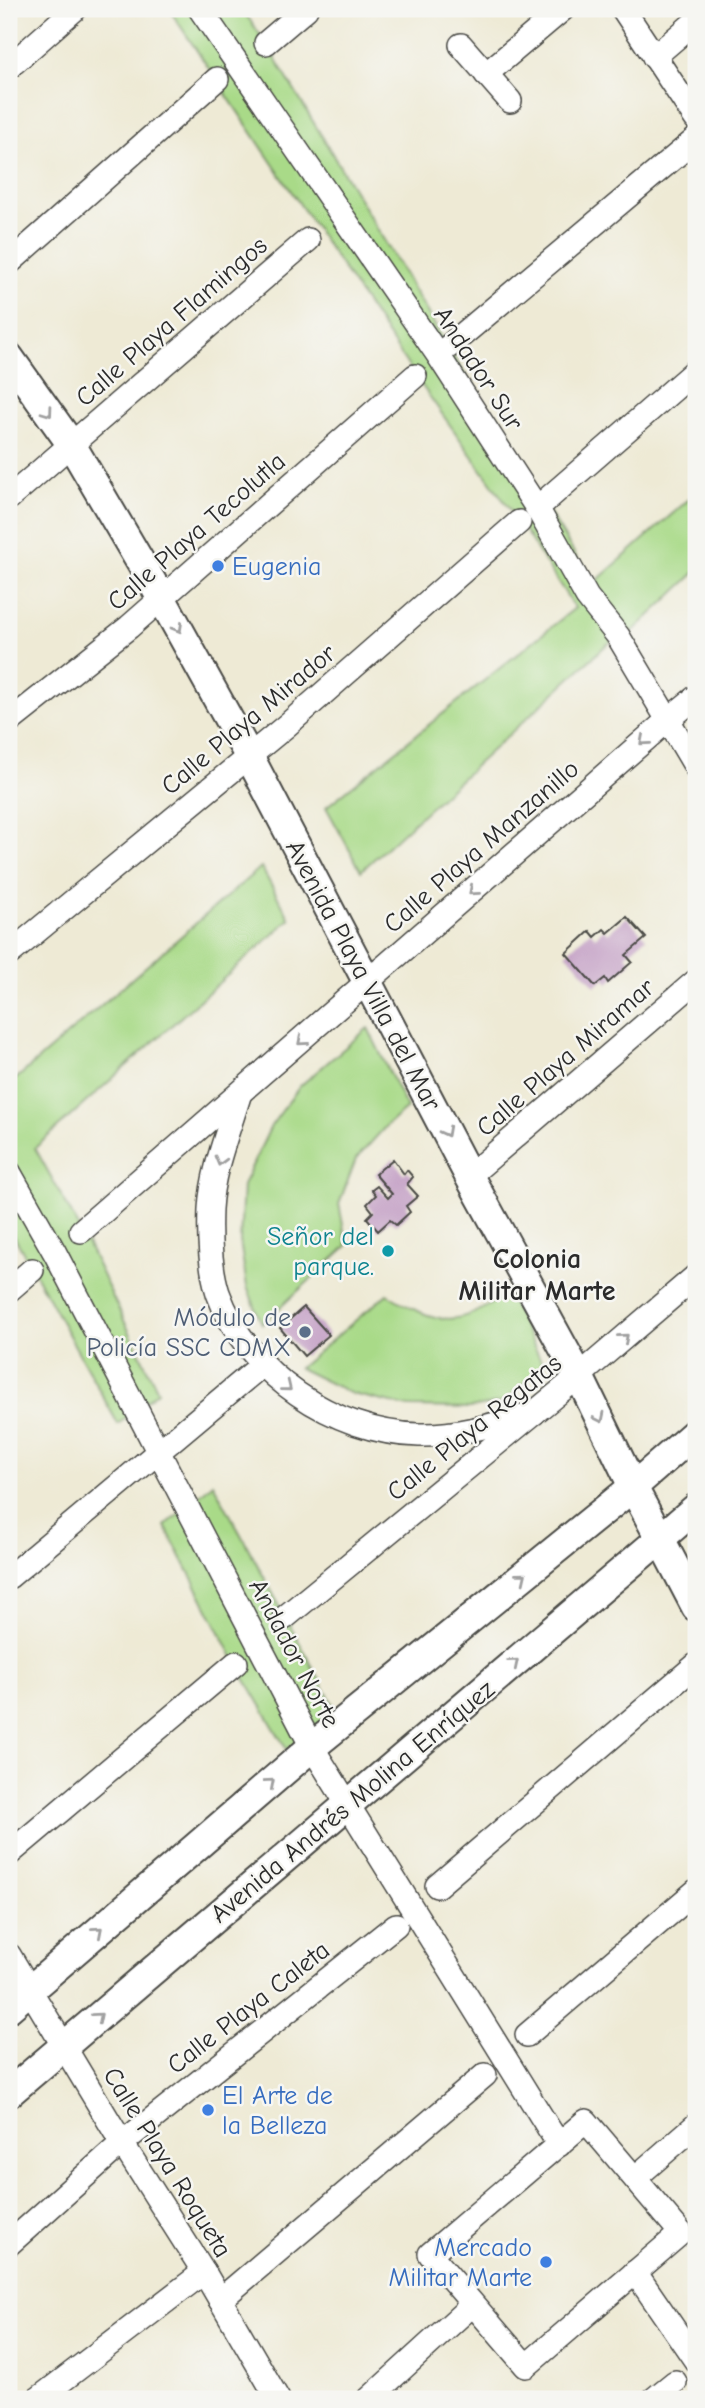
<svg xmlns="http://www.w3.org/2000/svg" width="705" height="2408" font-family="'Comic Neue',sans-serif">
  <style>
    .green { fill: #a9da88; stroke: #6a825a; stroke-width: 2 }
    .building { fill: #c19bc3 }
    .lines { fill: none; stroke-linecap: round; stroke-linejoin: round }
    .minor-casing { stroke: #484844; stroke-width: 26 }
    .major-casing { stroke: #484844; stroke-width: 32 }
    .minor { stroke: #fff; stroke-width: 23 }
    .major { stroke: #fff; stroke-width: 28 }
    .oneway { stroke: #a0a0a0 }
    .shop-dot { fill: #3f7fe0; stroke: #f6f6f2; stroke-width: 2.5 }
    .culture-dot { fill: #0f9aa8; stroke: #f6f6f2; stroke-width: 2.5 }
    .service-dot { fill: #5c6f8a; stroke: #f6f6f2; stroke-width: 2.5 }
    .labels { text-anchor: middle; stroke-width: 5; stroke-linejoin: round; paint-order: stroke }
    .street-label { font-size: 26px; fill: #2b2b2b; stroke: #f6f6f2 }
    .shop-label { font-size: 26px; fill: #366cbe; stroke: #f6f6f2; text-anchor: start }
    .culture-label { font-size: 26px; fill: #0d838f; stroke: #f6f6f2; text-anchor: end }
    .service-label { font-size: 26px; fill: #4e5e75; stroke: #f6f6f2; text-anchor: end }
    .neighbourhood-label { font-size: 28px; font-weight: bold; fill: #2b2b2b; stroke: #f6f6f2 }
  </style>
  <rect width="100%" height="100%" fill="#f6f6f2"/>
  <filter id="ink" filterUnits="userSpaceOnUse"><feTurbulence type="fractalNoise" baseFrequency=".0143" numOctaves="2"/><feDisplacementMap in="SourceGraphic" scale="14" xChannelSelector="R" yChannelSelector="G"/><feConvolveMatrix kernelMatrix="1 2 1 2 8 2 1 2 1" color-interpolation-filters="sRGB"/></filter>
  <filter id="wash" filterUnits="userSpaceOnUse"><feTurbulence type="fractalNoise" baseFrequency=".00686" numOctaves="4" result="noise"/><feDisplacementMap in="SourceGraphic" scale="28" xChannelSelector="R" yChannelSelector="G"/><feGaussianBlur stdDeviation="1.57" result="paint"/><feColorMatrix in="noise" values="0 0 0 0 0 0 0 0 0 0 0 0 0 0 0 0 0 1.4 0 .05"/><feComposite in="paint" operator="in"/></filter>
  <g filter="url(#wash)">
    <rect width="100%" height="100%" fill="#eeead5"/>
    <g class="green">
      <path d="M169 9H242L266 43 448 347 593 584 696 493V572L627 637 618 636 604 647 361 871 326 807 575 608 519 522 415 376Z"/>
      <path d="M261 867 290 919 35 1148 81 1231 158 1391 118 1424 9 1227V1085Z"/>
      <path d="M368 1028 407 1108 387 1125 356 1159 339 1204 347 1246 262 1324 247 1287 240 1241 243 1185 271 1126 300 1086Z"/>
      <path d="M507 1293 544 1366 503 1402 471 1408 409 1407 352 1394 299 1368 387 1294C438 1325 457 1329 507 1293Z"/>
      <path d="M213 1483 336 1710 287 1750 236 1663 165 1526Z"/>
    </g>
    <g id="blocks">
      <g class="building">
        <path d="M627 917 646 938 626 955 632 962 608 983 605 978 595 986 566 953 590 931 595 937 604 929 608 933Z"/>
        <path d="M393 1159 404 1174 407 1170 413 1177 407 1184 418 1196 406 1206 410 1212 396 1225 390 1220 378 1231 367 1218 373 1212 367 1204 376 1195 372 1190 377 1186 388 1198 392 1194 375 1174Z"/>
        <path d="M304 1307 329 1335 304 1356 280 1328Z"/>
      </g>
    </g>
  </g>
  <g filter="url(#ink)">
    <use href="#blocks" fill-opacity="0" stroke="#484844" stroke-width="2"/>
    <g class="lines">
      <g class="minor-casing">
        <g id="minor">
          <path d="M200 9 438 355 537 508 587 597 618 636 696 767"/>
          <path d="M623 9 696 119"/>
          <path d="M266 43 306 9"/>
          <path d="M461 45 510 101"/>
          <path d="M654 57 696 21"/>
          <path d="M9 67 75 9"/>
          <path d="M486 74 563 9"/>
          <path d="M9 263 217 79"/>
          <path d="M448 347 696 139"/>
          <path d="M9 498 308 240"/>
          <path d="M544 502 696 370"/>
          <path d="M9 722 129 627 415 376"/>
          <path d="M9 954 286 726 519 522"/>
          <path d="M239 1096C228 1132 212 1171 210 1209 209 1235 210 1268 218 1293 247 1374 334 1433 419 1435 459 1436 496 1424 534 1413"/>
          <path d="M9 1172 55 1253 312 1747 559 2145"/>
          <path d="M469 1176 696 981"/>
          <path d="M81 1231 669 719 696 697"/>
          <path d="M9 1290 32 1270"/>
          <path d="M9 1577 262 1365"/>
          <path d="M284 1618 579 1376 696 1276"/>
          <path d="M9 1854 236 1663"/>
          <path d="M437 1886 696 1665"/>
          <path d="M9 1955 122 2143 204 2272 278 2399"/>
          <path d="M527 2035 696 1891"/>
          <path d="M586 2121 681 2233 526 2366 430 2254Z"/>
          <path d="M635 2178 696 2125"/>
          <path d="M9 2244 122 2143 396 1925"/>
          <path d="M635 2272 696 2361"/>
          <path d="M220 2300 485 2075"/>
          <path d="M38 2399 204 2272"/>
          <path d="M369 2399 472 2305"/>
          <path d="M654 2399 675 2382"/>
        </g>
      </g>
      <g class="major-casing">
        <g id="major">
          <path d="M9 357 71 444 162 599 249 756 469 1176 579 1376 633 1487 696 1607"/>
          <path d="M9 2008 312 1747 633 1487 696 1432"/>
          <path d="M9 2093 696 1508"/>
        </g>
      </g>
      <use href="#minor" class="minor"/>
      <use href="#major" class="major"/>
    </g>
    <defs><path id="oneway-chevron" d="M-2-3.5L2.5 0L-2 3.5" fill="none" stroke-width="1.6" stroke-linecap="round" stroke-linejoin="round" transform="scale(1.75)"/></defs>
    <g class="oneway">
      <use href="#oneway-chevron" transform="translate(48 412) rotate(54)"/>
      <use href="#oneway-chevron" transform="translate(178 628) rotate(61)"/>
      <use href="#oneway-chevron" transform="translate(644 741) rotate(139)"/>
      <use href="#oneway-chevron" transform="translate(473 891) rotate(139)"/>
      <use href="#oneway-chevron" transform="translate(302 1041) rotate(139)"/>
      <use href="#oneway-chevron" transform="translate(446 1132) rotate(62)"/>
      <use href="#oneway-chevron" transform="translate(220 1161) rotate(105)"/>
      <use href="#oneway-chevron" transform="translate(624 1338) rotate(-41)"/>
      <use href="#oneway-chevron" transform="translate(287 1387) rotate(39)"/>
      <use href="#oneway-chevron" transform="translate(600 1418) rotate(64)"/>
      <use href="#oneway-chevron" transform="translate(522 1577) rotate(-39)"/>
      <use href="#oneway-chevron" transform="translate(514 1663) rotate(-40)"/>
      <use href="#oneway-chevron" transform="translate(270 1783) rotate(-41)"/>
      <use href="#oneway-chevron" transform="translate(98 1931) rotate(-41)"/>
      <use href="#oneway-chevron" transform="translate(98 2017) rotate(-40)"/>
    </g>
  </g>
  <g class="shop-dot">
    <circle cx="218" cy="566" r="7"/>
    <circle cx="208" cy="2110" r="7"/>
    <circle cx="546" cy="2262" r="7"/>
  </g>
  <circle class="culture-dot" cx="388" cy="1251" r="7"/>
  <circle class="service-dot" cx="305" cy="1332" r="7"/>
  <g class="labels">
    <g class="street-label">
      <text transform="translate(171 321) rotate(-41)" y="9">Calle Playa Flamingos</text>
      <text transform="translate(479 368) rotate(57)" y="9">Andador Sur</text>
      <text transform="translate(196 531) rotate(-41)" y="9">Calle Playa Tecolutla</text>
      <text transform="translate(248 719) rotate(-40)" y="9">Calle Playa Mirador</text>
      <text transform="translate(481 846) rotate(-41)" y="9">Calle Playa Manzanillo</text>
      <text transform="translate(364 975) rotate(62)" y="9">Avenida Playa Villa del Mar</text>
      <text transform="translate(565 1057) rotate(-41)" y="9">Calle Playa Miramar</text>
      <text transform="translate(474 1427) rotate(-39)" y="9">Calle Playa Regatas</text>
      <text transform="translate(295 1653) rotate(62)" y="9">Andador Norte</text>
      <text transform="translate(352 1801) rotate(-40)" y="9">Avenida Andrés Molina Enríquez</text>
      <text transform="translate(248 2007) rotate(-38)" y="9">Calle Playa Caleta</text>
      <text transform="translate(168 2162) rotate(58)" y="9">Calle Playa Roqueta</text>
    </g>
    <g class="shop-label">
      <text x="232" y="575">Eugenia</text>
      <text x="222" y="2104">El Arte de<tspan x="222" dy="30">la Belleza</tspan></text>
      <text x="532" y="2256" text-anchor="end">Mercado<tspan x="532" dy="30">Militar Marte</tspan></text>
    </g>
    <g class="culture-label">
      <text x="374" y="1245">Señor del<tspan x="374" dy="30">parque.</tspan></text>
    </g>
    <g class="service-label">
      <text x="291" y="1326">Módulo de<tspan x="291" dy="30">Policía SSC CDMX</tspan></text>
    </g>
    <g class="neighbourhood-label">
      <text x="537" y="1268">Colonia<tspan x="537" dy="32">Militar Marte</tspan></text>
    </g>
  </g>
  <rect width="705" height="2408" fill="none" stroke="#f6f6f2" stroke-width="35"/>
</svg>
